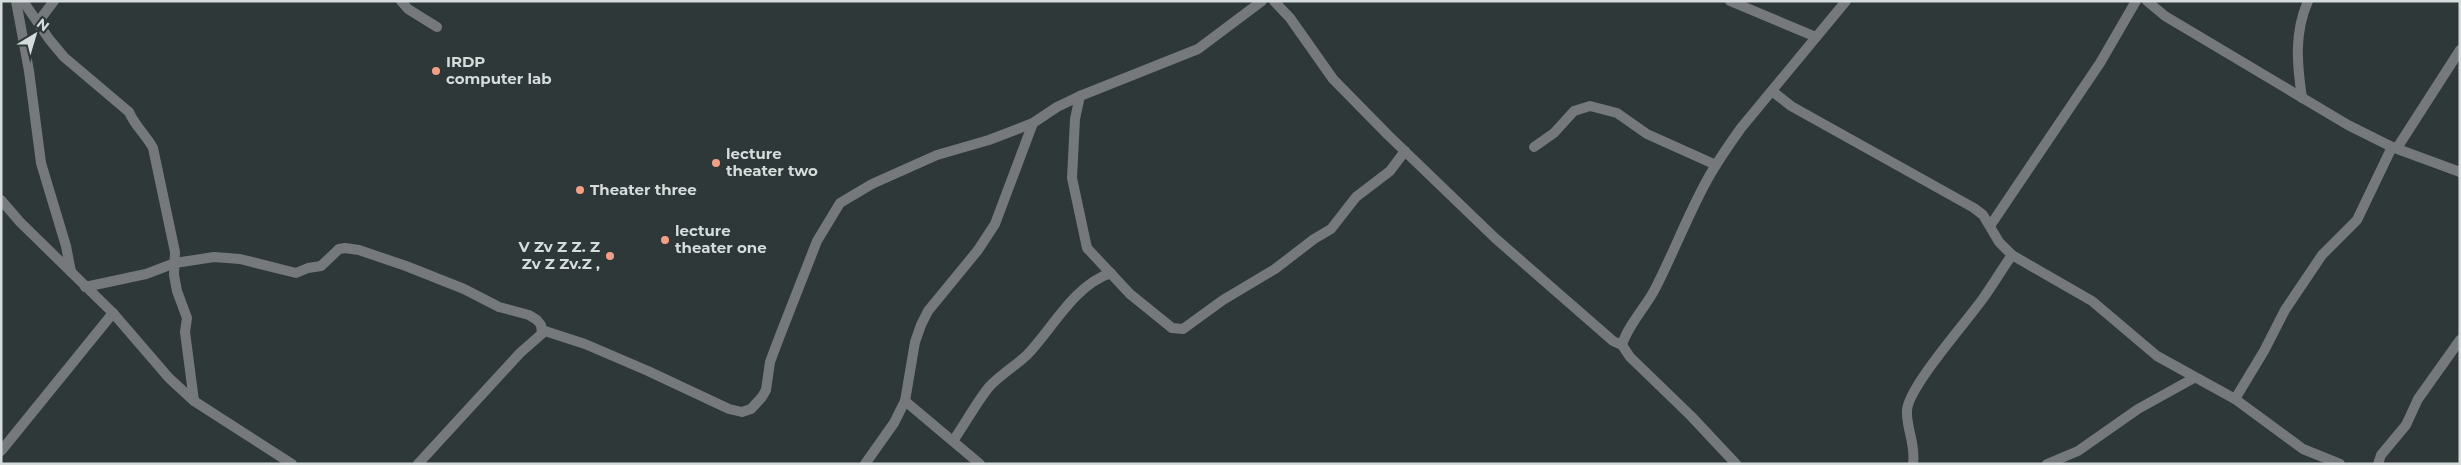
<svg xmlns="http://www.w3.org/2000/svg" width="2461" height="465" font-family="Montserrat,sans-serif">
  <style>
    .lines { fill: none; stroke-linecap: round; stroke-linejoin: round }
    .minor { stroke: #75797b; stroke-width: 10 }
    .tertiary { stroke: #75797b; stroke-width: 10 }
    .poi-dot { fill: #f39f85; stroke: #2e3838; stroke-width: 2 }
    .labels { text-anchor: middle; stroke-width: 4.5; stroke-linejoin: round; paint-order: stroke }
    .poi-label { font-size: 15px; font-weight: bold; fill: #d5dcdb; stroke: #2e3838; text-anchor: start }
  </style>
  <rect width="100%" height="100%" fill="#2e3838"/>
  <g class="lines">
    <g class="minor">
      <path d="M16 1 29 71 41 163 66 246 71 272"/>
      <path d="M23 1 49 39 64 57 129 112C135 126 146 135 153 148L175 252 174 275 177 291 187 318 185 332 194 401"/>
      <path d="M401 1 408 9 437 27"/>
      <path d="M1274 1 1290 18 1333 79 1388 135 1495 238 1613 341 1622 345"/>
      <path d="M1730 1 1816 37"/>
      <path d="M2147 1 2165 16 2348 125 2392 147 2460 172"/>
      <path d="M38 22 54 1"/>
      <path d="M1772 91 1791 106 1974 208 1983 215 1999 242 2012 255 2092 301 2157 356 2235 399 2303 449 2340 464"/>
      <path d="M1080 96 1075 119 1072 178 1087 248 1130 294 1172 328 1183 329 1223 300 1275 269 1314 239 1331 229 1356 197 1390 171 1405 151"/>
      <path d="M2302 98C2297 64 2294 33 2308 1"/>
      <path d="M1534 147 1554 133 1574 111 1590 106 1617 113 1647 134 1716 165"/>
      <path d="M2397 148 2460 50"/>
      <path d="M1990 226 2100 63 2136 1"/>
      <path d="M85 287 146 274 175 263 214 257 240 259 296 273 308 268 321 266 339 249 345 248 359 250 406 266 464 289 499 307 529 315 537 320 541 325 542 333"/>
      <path d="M2235 399 2264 351 2285 310 2322 255 2357 220 2392 147"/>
      <path d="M905 401 980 464"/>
      <path d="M953 441C965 424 976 403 989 387 1000 375 1015 366 1027 355 1053 328 1074 285 1111 273"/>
      <path d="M1 451 113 313"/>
      <path d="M418 464 520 353 545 331 585 344 648 371 729 409 742 412 751 409 762 397 766 390 770 362 779 338 817 241 840 203 872 184 937 155 989 140 1033 123 1057 107 1080 96 1198 49 1262 1"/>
      <path d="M865 464 894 423 905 401 915 342 921 325 928 311 978 250 995 224 1033 123"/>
      <path d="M1736 464 1691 416 1630 357 1622 345C1628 325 1645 308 1655 289 1673 254 1687 217 1706 182 1716 163 1729 145 1741 128L1846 1"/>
      <path d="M1913 464C1916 444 1906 428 1907 411 1907 388 1969 319 1984 297 1994 283 2002 269 2012 255"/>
      <path d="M2047 464 2078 451 2138 409 2194 378"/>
      <path d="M2378 464 2381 455 2406 425 2418 399 2460 340"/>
    </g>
    <path class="tertiary" d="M1 200 20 222 113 313 169 378 194 401 292 464"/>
  </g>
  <g class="poi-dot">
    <circle cx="436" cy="71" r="5"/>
    <circle cx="716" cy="163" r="5"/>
    <circle cx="580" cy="190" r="5"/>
    <circle cx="665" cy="240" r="5"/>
    <circle cx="610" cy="256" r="5"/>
  </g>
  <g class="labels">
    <g class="poi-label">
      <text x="446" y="67">IRDP<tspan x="446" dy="17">computer lab</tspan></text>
      <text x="726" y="159">lecture<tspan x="726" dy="17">theater two</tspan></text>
      <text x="590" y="195">Theater three</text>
      <text x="675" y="236">lecture<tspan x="675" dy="17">theater one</tspan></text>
      <text x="600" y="252" text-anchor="end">V Zv Z Z. Z<tspan x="600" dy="17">Zv Z Zv.Z ,</tspan></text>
    </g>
  </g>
  <rect width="2461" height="465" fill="none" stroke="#d5dcdb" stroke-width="5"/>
  <g transform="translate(35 35) rotate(38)" stroke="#2e3838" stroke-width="4" paint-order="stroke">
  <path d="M0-4L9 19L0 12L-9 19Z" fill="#d5dcdb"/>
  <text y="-8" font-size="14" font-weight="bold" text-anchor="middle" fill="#d5dcdb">N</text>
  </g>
</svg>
